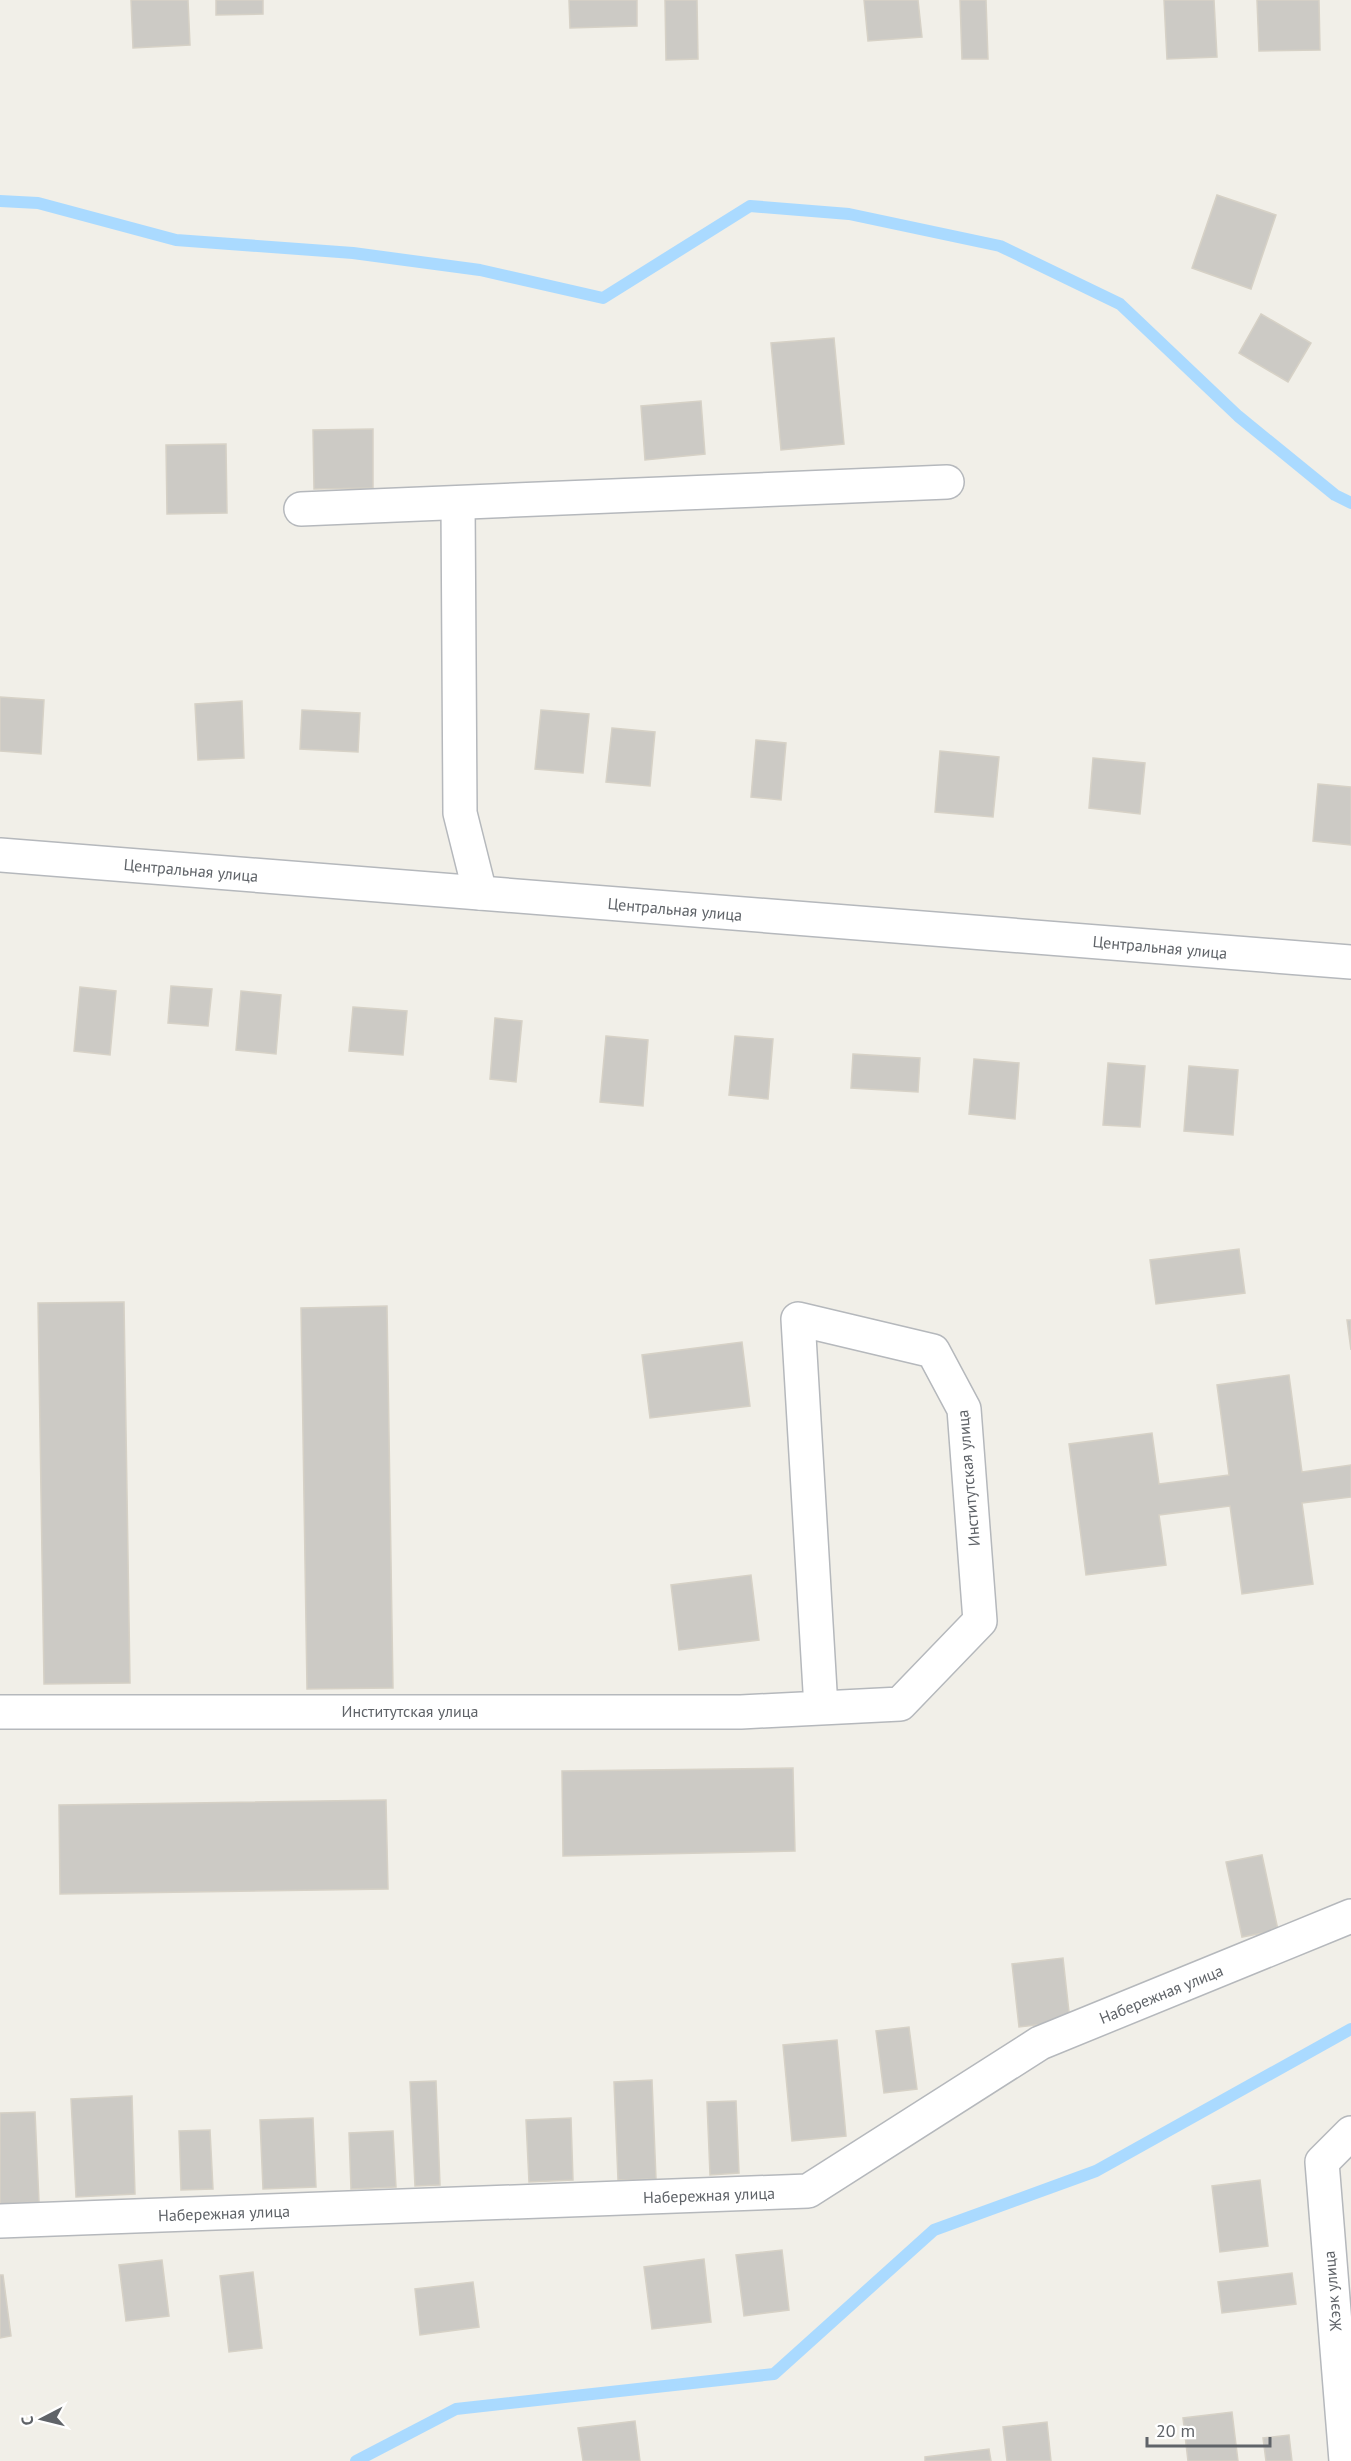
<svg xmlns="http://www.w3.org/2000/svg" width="1351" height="2461" font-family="'PT Sans',sans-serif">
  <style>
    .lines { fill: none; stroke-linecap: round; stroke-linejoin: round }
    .stream { stroke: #aadaff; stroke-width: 12 }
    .building { fill: #cccac5; stroke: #d6d1c6; stroke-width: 1.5 }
    .street-casing { stroke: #b5b8bc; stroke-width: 36 }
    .street { stroke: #fff; stroke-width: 33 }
    .labels { text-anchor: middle; stroke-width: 6; stroke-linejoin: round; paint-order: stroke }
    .street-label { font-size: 16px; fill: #5f6368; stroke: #fff }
  </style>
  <rect width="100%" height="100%" fill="#f1efe8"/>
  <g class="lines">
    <g class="stream">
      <path d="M0 201 38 203 176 240 353 253 480 270 603 298 750 206 849 214 1000 246 1120 304 1238 416 1335 495 1351 503"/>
      <path d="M356 2461 456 2409 774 2374 934 2230 1096 2171 1351 2029"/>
    </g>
  </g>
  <g class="building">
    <path d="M131 0H188L190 45 133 48Z"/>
    <path d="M216 0H263V14L216 15Z"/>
    <path d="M569 0H637V26L570 28Z"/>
    <path d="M665 0H697L698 59 666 60Z"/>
    <path d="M864 0H918L922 37 868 41Z"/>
    <path d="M960 0H986L988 59H962Z"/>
    <path d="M1164 0H1214L1217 57 1167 59Z"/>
    <path d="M1257 0H1319L1320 50 1259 51Z"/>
    <path d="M1217 195 1276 215 1251 289 1192 268Z"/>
    <path d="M1261 314 1311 343 1288 382 1239 353Z"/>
    <path d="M834 338 844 444 781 450 771 343Z"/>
    <path d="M701 401 705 454 645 460 641 406Z"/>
    <path d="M373 429V488L314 489 313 430Z"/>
    <path d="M226 444 227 513 167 514 166 445Z"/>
    <path d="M0 697 44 700 41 754 0 751Z"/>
    <path d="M242 701 244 758 198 760 195 704Z"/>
    <path d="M302 710 360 713 358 752 300 749Z"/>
    <path d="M541 710 589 714 583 773 535 769Z"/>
    <path d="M612 728 655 732 650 786 606 782Z"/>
    <path d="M756 740 786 743 781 800 751 797Z"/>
    <path d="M940 751 999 757 993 817 935 812Z"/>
    <path d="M1093 758 1145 763 1140 814 1089 808Z"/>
    <path d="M1318 784 1351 787V845L1313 841Z"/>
    <path d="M171 986 212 989 208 1026 168 1023Z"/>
    <path d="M80 987 116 991 110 1055 74 1051Z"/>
    <path d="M241 991 281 995 276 1054 236 1050Z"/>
    <path d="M353 1007 407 1011 403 1055 349 1051Z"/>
    <path d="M495 1018 522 1021 516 1082 490 1079Z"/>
    <path d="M606 1036 648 1040 643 1106 600 1102Z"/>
    <path d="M735 1036 773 1039 768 1099 729 1095Z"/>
    <path d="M853 1054 920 1058 918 1092 851 1088Z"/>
    <path d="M974 1059 1019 1063 1015 1119 969 1114Z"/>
    <path d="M1108 1063 1145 1066 1140 1127 1103 1125Z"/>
    <path d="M1189 1066 1238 1070 1233 1135 1184 1131Z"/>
    <path d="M1239 1249 1245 1293 1156 1304 1150 1260Z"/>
    <path d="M124 1302 130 1683 44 1684 38 1303Z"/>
    <path d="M387 1306 393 1688 307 1689 301 1308Z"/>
    <path d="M1347 1320H1351V1350Z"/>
    <path d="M742 1342 750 1406 650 1418 642 1355Z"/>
    <path d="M1289 1375 1302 1472 1351 1465V1497L1302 1503 1313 1584 1242 1594 1230 1506 1159 1515 1166 1565 1086 1575 1069 1444 1152 1433 1159 1484 1229 1475 1217 1385Z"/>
    <path d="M751 1575 759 1640 679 1650 671 1585Z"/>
    <path d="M793 1768 795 1851 563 1856 562 1771Z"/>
    <path d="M386 1800 388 1889 60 1894 59 1805Z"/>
    <path d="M1262 1855 1278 1930 1242 1937 1226 1862Z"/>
    <path d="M1063 1958 1070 2021 1019 2027 1012 1964Z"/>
    <path d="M909 2027 917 2089 884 2093 876 2031Z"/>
    <path d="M837 2040 846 2136 792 2141 783 2045Z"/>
    <path d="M652 2080 656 2179 618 2180 614 2082Z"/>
    <path d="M436 2081 440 2185 415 2186 410 2082Z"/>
    <path d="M132 2096 135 2194 76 2197 71 2099Z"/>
    <path d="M736 2101 739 2173 710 2175 707 2102Z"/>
    <path d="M35 2112 39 2202 0 2204V2113Z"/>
    <path d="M313 2118 316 2187 263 2189 260 2120Z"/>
    <path d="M571 2118 573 2180 529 2182 526 2120Z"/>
    <path d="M210 2130 213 2189 181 2190 179 2131Z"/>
    <path d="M393 2131 396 2187 351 2189 349 2133Z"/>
    <path d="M1260 2180 1268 2246 1220 2252 1212 2186Z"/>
    <path d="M782 2250 789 2310 744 2316 736 2255Z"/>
    <path d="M704 2259 711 2322 652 2329 644 2267Z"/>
    <path d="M162 2260 169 2316 126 2321 119 2265Z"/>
    <path d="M253 2272 262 2348 229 2352 220 2276Z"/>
    <path d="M1292 2273 1296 2304 1222 2313 1218 2282Z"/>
    <path d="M0 2275H3L11 2336 0 2338Z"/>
    <path d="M473 2282 479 2327 420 2335 415 2289Z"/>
    <path d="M1232 2412 1238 2461H1188L1183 2418Z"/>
    <path d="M635 2421 640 2461H583L578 2428Z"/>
    <path d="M1047 2422 1051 2461H1007L1003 2427Z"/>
    <path d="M1289 2435 1292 2461H1266L1263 2438Z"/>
    <path d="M989 2449 991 2461H925V2457Z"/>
  </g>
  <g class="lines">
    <g class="street-casing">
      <g id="street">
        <path d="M458 503 460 813 480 893"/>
        <path d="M301 509 947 482"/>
        <path d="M0 855 1351 962"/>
        <path d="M0 1712H741L900 1704 980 1621 964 1409 933 1351 798 1319 821 1708"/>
        <path d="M0 2221 808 2191 1040 2043 1351 1916"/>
        <path d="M1346 2461 1322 2162 1351 2133"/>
      </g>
    </g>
    <use href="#street" class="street"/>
  </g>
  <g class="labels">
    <g class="street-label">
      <text transform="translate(191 870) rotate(5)" y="6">Центральная улица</text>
      <text transform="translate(675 909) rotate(5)" y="6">Центральная улица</text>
      <text transform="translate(1160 947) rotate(5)" y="6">Центральная улица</text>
      <text transform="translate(968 1478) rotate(-95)" y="6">Институтская улица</text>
      <text x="410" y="1717">Институтская улица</text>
      <text transform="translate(1161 1994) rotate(-22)" y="6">Набережная улица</text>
      <text transform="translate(709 2195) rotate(-2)" y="6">Набережная улица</text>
      <text transform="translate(224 2213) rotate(-2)" y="6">Набережная улица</text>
      <text transform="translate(1332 2291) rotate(-95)" y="6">Жээк улица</text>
    </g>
  </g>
  <g transform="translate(42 2419) rotate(263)" stroke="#ffffff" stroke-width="4.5" paint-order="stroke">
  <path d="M0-4.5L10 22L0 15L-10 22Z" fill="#5f6368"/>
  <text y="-9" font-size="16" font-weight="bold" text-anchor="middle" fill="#5f6368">С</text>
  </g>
  <path d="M1147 2437v9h123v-9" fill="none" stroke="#5f6368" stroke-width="3"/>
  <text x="1156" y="2437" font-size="18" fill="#5f6368" stroke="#ffffff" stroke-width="4.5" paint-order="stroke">20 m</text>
</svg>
